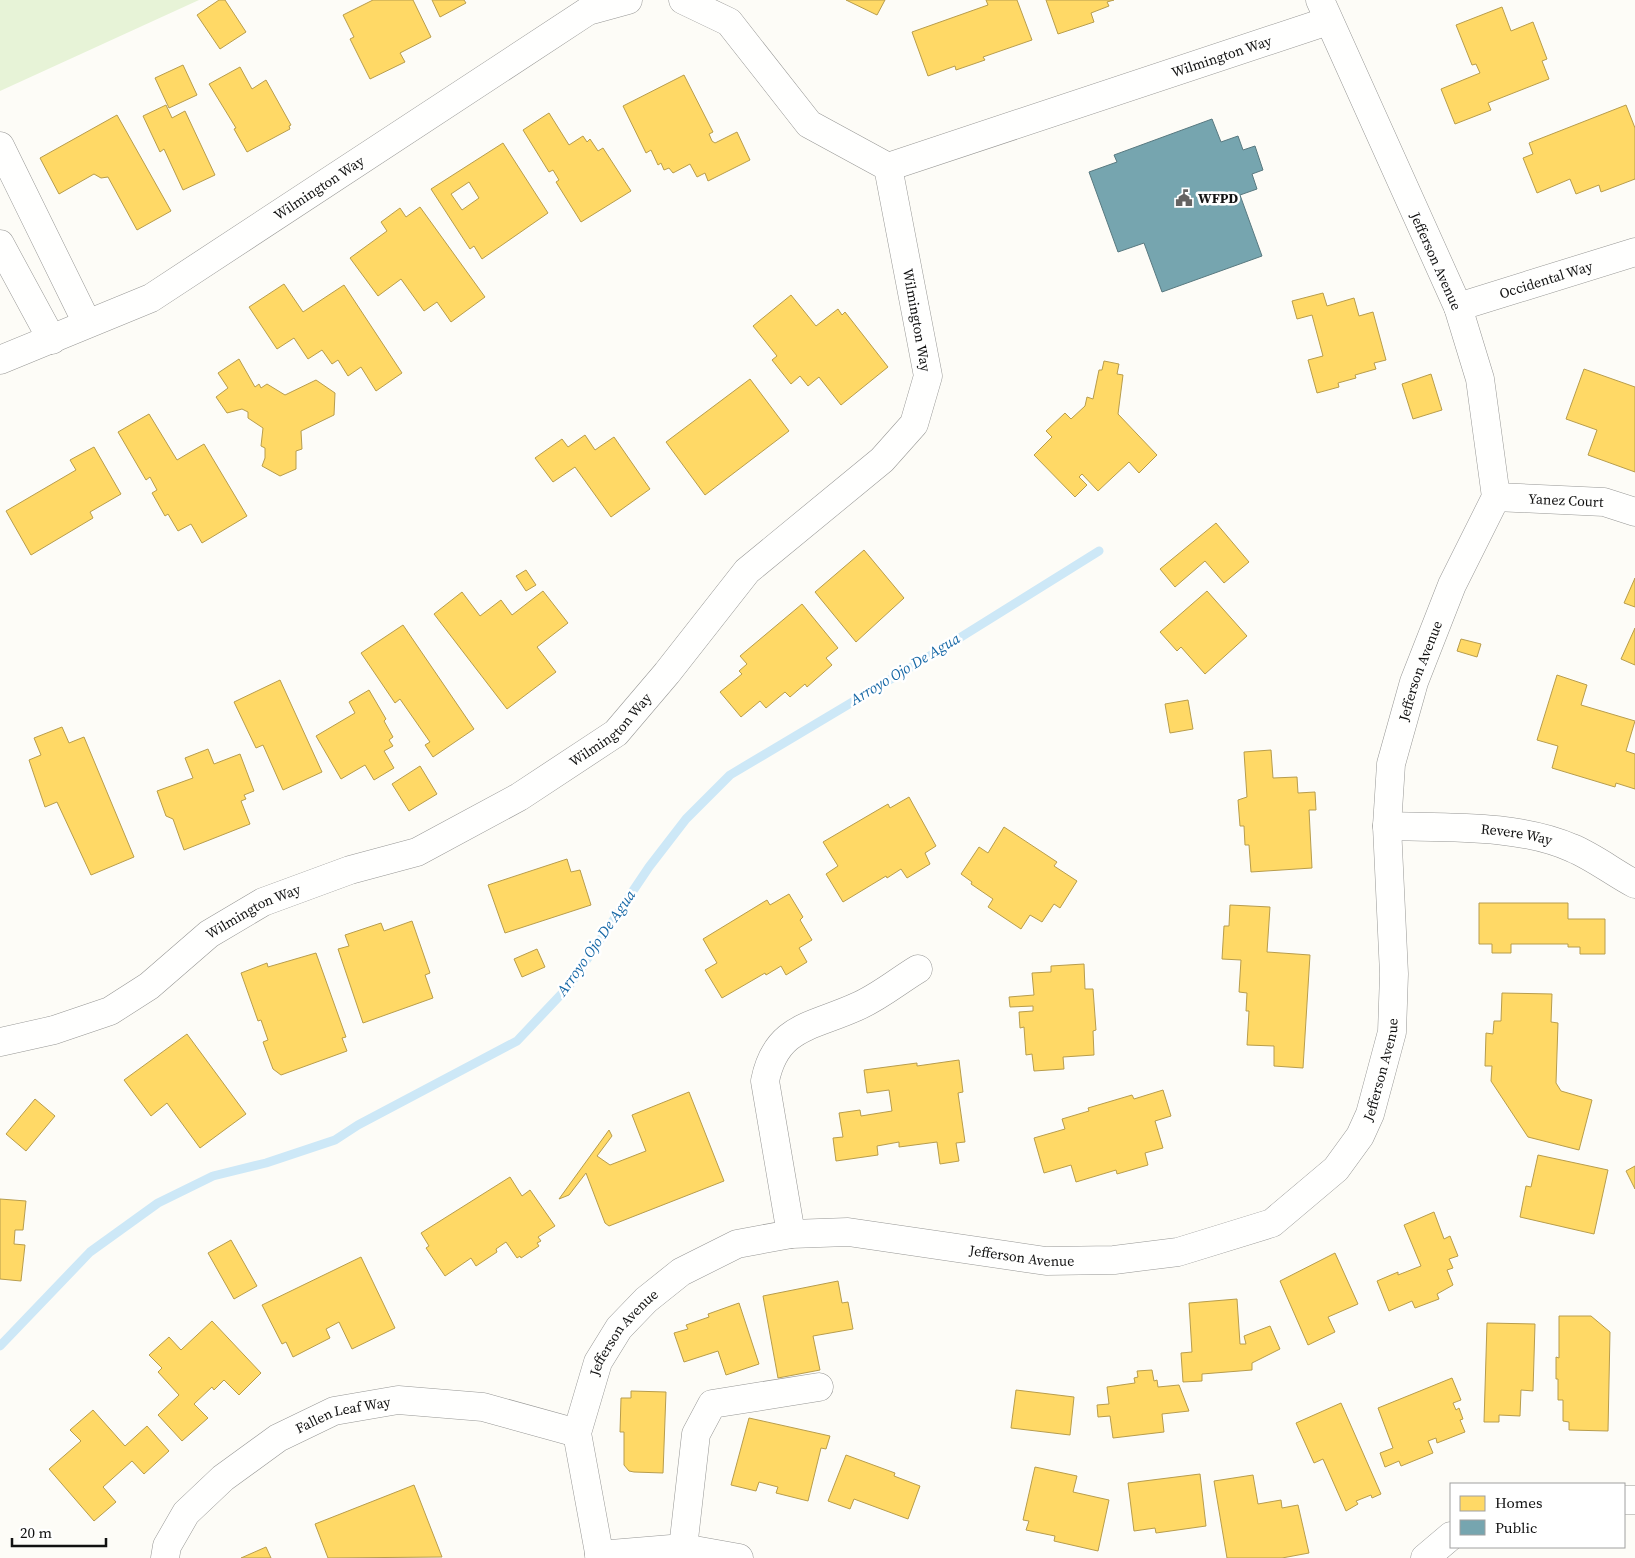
<svg xmlns="http://www.w3.org/2000/svg" width="1635" height="1558" font-family="'Source Serif 4',serif">
  <style>
    .green { fill: #e7f3d7 }
    .homes { fill: #ffd966; stroke: #b89d4c; fill-rule: evenodd }
    .public { fill: #76a5af; stroke: #587980 }
    .lines { fill: none; stroke-linecap: round; stroke-linejoin: round }
    .stream { stroke: #cde8f7; stroke-width: 9 }
    .minor-casing { stroke: #979795; stroke-width: 29 }
    .minor { stroke: #fffffe; stroke-width: 28 }
    .labels { text-anchor: middle; stroke-width: 5; stroke-linejoin: round; paint-order: stroke }
    .street-label { font-size: 14px; fill: #111; stroke: #fff }
    .poi-label { font-size: 14px; font-weight: bold; fill: #111; stroke: #fff; text-anchor: start }
    .water-label { font-size: 15px; font-style: italic; fill: #1768a6; stroke: #fff }
  </style>
  <rect width="100%" height="100%" fill="#fdfcf7"/>
  <path class="green" d="M0 0H199L0 91Z"/>
  <g class="homes">
    <path d="M219 0H225L246 32 220 49 197 15Z"/>
    <path d="M373 0H413L431 37 400 53 405 62 370 79 350 39 354 37 343 15Z"/>
    <path d="M432 0H464L466 3 440 17Z"/>
    <path d="M846 0H885L877 15Z"/>
    <path d="M986 0H1017L1032 40 983 57 985 60 956 70 955 66 928 76 912 32 988 5Z"/>
    <path d="M1046 0H1114L1107 2 1109 6 1091 13 1094 22 1058 34Z"/>
    <path d="M1502 7 1511 31 1533 22 1547 59 1542 61 1549 79 1488 103 1491 110 1455 124 1441 89 1480 73 1476 64 1472 65 1456 25Z"/>
    <path d="M183 65 197 95 169 108 155 78Z"/>
    <path d="M240 67 252 89 266 80 291 125 289 126 290 129 247 152 234 129 236 128 209 84Z"/>
    <path d="M684 75 713 132 709 134 712 141 715 143 737 132 750 160 708 181 705 173 697 177 690 164 673 173 669 168 664 170 661 163 658 165 651 150 646 153 623 106Z"/>
    <path d="M166 105 172 118 185 111 215 175 183 190 164 149 160 152 143 116Z"/>
    <path d="M1626 105 1635 128V179L1601 192 1599 185 1576 194 1570 179 1537 193 1523 158 1533 154 1529 143Z"/>
    <path d="M549 113 569 145 583 136 587 142 590 139 598 151 603 148 631 191 581 222 556 182 559 180 553 170 549 172 523 130Z"/>
    <path d="M117 115 171 211 137 230 108 177 101 178 94 174 59 194 40 158Z"/>
    <path d="M503 143 548 213 482 259 474 246 470 249 431 189ZM469 182 479 198 462 210 451 194Z"/>
    <path d="M420 207 485 297 451 322 437 302 424 311 401 279 378 296 350 258 387 231 381 222 400 208 406 217Z"/>
    <path d="M284 284 303 312 344 285 402 373 376 391 361 367 348 376 338 360 332 364 322 350 308 359 294 338 277 349 249 307Z"/>
    <path d="M1323 293 1327 306 1354 298 1359 316 1373 312 1386 360 1374 363 1376 369 1355 375 1356 378 1338 383 1339 387 1317 393 1308 360 1323 356 1312 315 1297 319 1292 301Z"/>
    <path d="M791 295 816 326 838 309 842 315 845 312 888 367 841 405 819 377 808 386 800 376 791 384 772 360 777 356 753 326Z"/>
    <path d="M239 359 255 387 259 384 261 388 267 384 285 395 316 380 335 393 334 415 301 431 302 449 296 451V469L280 476 262 466 265 458V448L261 446 263 428 248 418V412L242 409 227 413 216 397 228 388 218 373Z"/>
    <path d="M1104 361 1119 364 1117 374 1123 375 1118 414 1157 455 1139 473 1129 462 1098 491 1082 474 1079 477 1087 485 1075 497 1034 455 1052 437 1046 431 1065 413 1071 419 1085 406 1087 397 1093 399 1099 370H1102Z"/>
    <path d="M1584 369 1635 387V472L1588 455 1597 430 1566 419Z"/>
    <path d="M1431 374 1442 410 1413 419 1402 384Z"/>
    <path d="M750 379 789 431 705 495 666 442Z"/>
    <path d="M149 414 177 460 204 444 247 516 202 543 191 524 178 531 168 514 165 516 152 493 157 490 150 477 146 480 118 432Z"/>
    <path d="M585 435 595 450 614 437 650 489 611 517 575 467 553 482 535 458 562 439 568 447Z"/>
    <path d="M94 447 121 494 90 512 93 518 31 555 6 511 76 470 70 460Z"/>
    <path d="M1216 523 1249 562 1224 583 1205 561 1175 587 1160 569Z"/>
    <path d="M864 550 904 598 856 642 815 592Z"/>
    <path d="M526 570 536 585 526 591 516 576Z"/>
    <path d="M1635 578V607L1624 603Z"/>
    <path d="M543 591 568 623 537 647 556 672 507 709 434 614 462 592 480 616 501 600 512 615Z"/>
    <path d="M1207 591 1247 636 1205 674 1181 647 1177 651 1160 632Z"/>
    <path d="M802 604 838 648 826 658 832 665 807 687 805 684 790 697 785 692 766 708 760 701 741 717 720 692 742 674 739 671 747 664 740 656Z"/>
    <path d="M403 625 474 729 433 757 425 745 430 742 400 699 395 703 361 653Z"/>
    <path d="M1635 628V665L1621 659Z"/>
    <path d="M1461 639 1481 644 1477 657 1457 651Z"/>
    <path d="M1557 675 1587 685 1581 705 1635 721 1626 751 1635 754V789L1616 783 1615 787 1552 768 1558 746 1537 740Z"/>
    <path d="M280 680 322 772 283 790 263 745 256 748 234 702Z"/>
    <path d="M369 690 386 719 384 721 393 737 389 740 393 746 384 751 394 768 374 780 365 765 341 779 316 736 355 713 349 702Z"/>
    <path d="M1188 700 1193 729 1170 733 1165 704Z"/>
    <path d="M62 727 69 743 84 737 134 857 91 875 57 802 45 807 29 760 41 755 34 738Z"/>
    <path d="M208 749 214 764 240 754 254 791 244 795 246 799 241 801 250 824 184 850 173 819 166 816 157 791 193 778 185 758Z"/>
    <path d="M1271 750 1273 778 1297 777 1298 793 1315 792 1316 810H1309L1312 868 1251 872 1249 845H1245L1244 826H1240L1238 800 1247 797 1244 752Z"/>
    <path d="M420 766 437 794 409 811 392 784Z"/>
    <path d="M909 797 936 846 925 853 930 864 907 878 901 869 887 878 886 876 843 902 826 874 838 866 823 842 888 804 890 808Z"/>
    <path d="M1004 827 1057 862 1054 866 1077 881 1060 908 1054 904 1042 922 1030 915 1021 929 988 907 993 899 971 884 972 882 961 874 979 847 988 853Z"/>
    <path d="M567 859 571 872 580 870 591 905 505 933 488 885Z"/>
    <path d="M789 894 803 917 800 920 812 940 799 948 807 962 786 975 781 966 766 975 765 973 722 998 705 970 717 963 703 939 767 900 770 905Z"/>
    <path d="M1479 903H1568V919H1605V954H1580V947H1568V944H1511V953H1492V944H1479Z"/>
    <path d="M1230 905 1270 907 1267 952 1310 955 1303 1068 1274 1066V1046L1247 1045 1249 1011H1246L1247 993 1239 992 1241 960 1222 959 1224 926H1229Z"/>
    <path d="M412 921 430 973 425 975 433 998 363 1023 338 949 349 946 345 935 381 923 384 931Z"/>
    <path d="M537 949 545 967 522 977 514 959Z"/>
    <path d="M316 953 346 1037 342 1038 347 1051 281 1075 273 1069 263 1042 268 1040 261 1020 258 1021 241 973 267 963 268 967Z"/>
    <path d="M1084 964 1085 989H1093L1096 1030 1093 1031 1094 1055 1063 1057 1064 1069 1034 1071 1032 1054 1026 1055 1024 1027 1020 1028 1019 1012 1033 1011V1006L1010 1007 1009 997 1034 995 1032 973 1051 972V966Z"/>
    <path d="M1502 993 1552 994 1551 1022 1558 1023 1556 1083 1561 1091 1592 1100 1579 1150 1528 1137 1491 1081 1492 1066H1485L1486 1033 1493 1034 1494 1021H1501Z"/>
    <path d="M187 1034 246 1114 200 1148 167 1103 151 1116 124 1080Z"/>
    <path d="M959 1060 963 1092 958 1093 965 1142 956 1143 959 1161 940 1164 937 1142 899 1147V1142L877 1146 878 1155 836 1161 833 1138 843 1137 839 1113 860 1110 861 1116 892 1111 889 1090 867 1093 864 1070 917 1063V1066Z"/>
    <path d="M1163 1090 1171 1116 1155 1121 1163 1148 1145 1153 1148 1165 1117 1174 1116 1170 1076 1182 1071 1165 1044 1173 1034 1138 1065 1129 1062 1119 1089 1111 1088 1108 1132 1095 1134 1099Z"/>
    <path d="M689 1092 724 1181 609 1226 605 1223 586 1173 569 1195 559 1199 609 1130 612 1136 597 1156 610 1165 646 1151 632 1115Z"/>
    <path d="M35 1099 55 1116 26 1151 6 1134Z"/>
    <path d="M1538 1155 1608 1170 1594 1234 1520 1217 1526 1186 1531 1187Z"/>
    <path d="M1635 1166V1189L1626 1171Z"/>
    <path d="M510 1177 522 1196 530 1190 555 1226 538 1237 541 1241 537 1243 539 1246 521 1258 520 1256 517 1258 506 1242 496 1249 497 1252 476 1266 471 1258 445 1276 426 1248 429 1246 421 1233Z"/>
    <path d="M0 1199 26 1201 23 1230H15L14 1244 25 1245 21 1281 0 1279Z"/>
    <path d="M1434 1212 1444 1239 1450 1236 1458 1256 1449 1259 1453 1268 1447 1270 1453 1285 1437 1294 1439 1299 1415 1308 1412 1301 1389 1311 1377 1281 1398 1272V1275L1421 1266 1404 1225Z"/>
    <path d="M231 1240 257 1286 234 1299 208 1253Z"/>
    <path d="M1335 1253 1358 1304 1328 1317 1335 1332 1308 1345 1280 1281Z"/>
    <path d="M361 1257 395 1328 352 1349 339 1322 326 1329 330 1338 293 1357 286 1342 282 1344 262 1305Z"/>
    <path d="M838 1281 842 1303 848 1302 853 1329 813 1336 820 1370 778 1378 763 1296Z"/>
    <path d="M1237 1299 1240 1344H1246L1244 1336 1270 1326 1280 1349 1252 1363V1370L1202 1374V1381L1183 1382 1181 1353 1192 1352 1189 1303Z"/>
    <path d="M739 1303 759 1364 726 1375 718 1351 684 1362 674 1333 688 1329 686 1325 709 1317 708 1314Z"/>
    <path d="M1559 1316H1591L1610 1332 1608 1431 1569 1430V1422L1563 1421V1400H1558V1379H1556V1357L1559 1358Z"/>
    <path d="M212 1321 261 1373 239 1395 224 1380 214 1390 212 1387 194 1404 208 1418 182 1441 158 1415 179 1395 158 1372 162 1368 149 1355 169 1337 181 1350Z"/>
    <path d="M1487 1323 1535 1324 1533 1391 1521 1390 1520 1416 1499 1415V1422H1484Z"/>
    <path d="M1152 1370 1154 1381 1157 1380 1158 1387 1179 1385 1189 1411 1162 1414 1164 1432 1113 1438 1110 1416 1098 1417 1097 1405 1109 1404 1107 1387 1135 1383 1134 1378 1138 1377 1137 1371Z"/>
    <path d="M1452 1378 1461 1400 1453 1403 1456 1410 1459 1408 1463 1419 1460 1420 1465 1432 1437 1443 1436 1438 1428 1441 1433 1453 1401 1466 1399 1461 1385 1467 1380 1453 1393 1448 1378 1408Z"/>
    <path d="M1016 1390 1074 1397 1070 1435 1011 1428Z"/>
    <path d="M631 1391 666 1392 663 1473 634 1472 629 1471 624 1465V1432H620L621 1398H631Z"/>
    <path d="M1341 1403 1381 1494 1372 1498 1371 1495 1356 1501 1358 1504 1346 1511 1323 1459 1314 1463 1296 1423Z"/>
    <path d="M93 1410 125 1446 147 1426 169 1451 144 1474 132 1461 103 1487 116 1502 94 1521 49 1469 81 1441 70 1430Z"/>
    <path d="M749 1418 830 1436 826 1449 821 1448 808 1501 776 1493 778 1487 759 1482 756 1491 731 1485Z"/>
    <path d="M846 1455 895 1473 894 1476 920 1486 908 1519 854 1499 850 1509 828 1501Z"/>
    <path d="M1035 1467 1077 1476 1073 1492 1109 1500 1098 1551 1054 1541 1055 1536 1026 1530 1029 1521 1023 1520Z"/>
    <path d="M1200 1474 1206 1526 1156 1533 1155 1528 1134 1531 1128 1483Z"/>
    <path d="M1253 1475 1258 1504 1281 1500 1282 1508 1298 1505 1309 1553 1282 1558H1227L1214 1481Z"/>
    <path d="M414 1485 442 1557 328 1558 315 1524Z"/>
    <path d="M266 1547 271 1558H241Z"/>
  </g>
  <path class="public" d="M1212 119 1221 142 1238 136 1243 150 1255 146 1263 170 1252 174 1257 189 1240 195 1262 256 1162 292 1144 243 1118 252 1089 172 1117 162 1114 155Z"/>
  <g class="lines">
    <path class="stream" d="M0 1346 90 1252 158 1203 213 1176 266 1163 335 1140 358 1125 517 1041 569 986 649 867 686 819 730 775 953 642 1099 551"/>
    <g class="minor-casing">
      <g id="minor">
        <path id="s1" d="M683 0 729 22 809 124 888 167 1328 21"/>
        <path d="M0 146 87 323"/>
        <path d="M0 244 52 340"/>
        <path id="s2" d="M1458 307 1635 252"/>
        <path id="s3" d="M0 360 151 298 588 11 628 0"/>
        <path id="s4" d="M1496 497 1604 502 1635 512"/>
        <path id="s5" d="M1387 826C1446 828 1518 824 1572 848 1594 857 1614 873 1635 884"/>
        <path id="s6" d="M0 1042 54 1030 110 1011 149 986 209 934 263 902 350 870 417 852 519 797 616 733 667 673 747 571 882 460 914 424 928 376 888 167"/>
        <path d="M791 1234 765 1081C776 1026 812 1027 856 1007 878 998 898 981 918 969"/>
        <path d="M1624 1500H1635"/>
        <path d="M683 1548 696 1434 712 1404 819 1387"/>
        <path d="M599 1555 683 1548 739 1558"/>
        <path id="s7" d="M165 1558 167 1546 186 1513 223 1478 278 1438 334 1411 398 1400 483 1407 577 1433"/>
        <path id="s8" d="M600 1558 577 1433 598 1362 619 1328 646 1300 681 1272 737 1244 791 1234 848 1232 1046 1261 1114 1260 1178 1252 1272 1223 1336 1169 1360 1136 1370 1114 1392 1032 1394 974 1387 826 1391 764 1414 682 1452 585 1496 497 1480 379 1458 307 1320 0"/>
        <path d="M1425 1558 1451 1536"/>
      </g>
    </g>
    <use href="#minor" class="minor"/>
  </g>
  <defs>
    <g id="civic-bare" transform="scale(1.35)"><path d="M-.6-6.5H3V-4.5H.6V-3L4-1V1h2V6H-6V1h2V-1L-.6-3ZM-1.2 2.5V6h2.4V2.5Z" fill="#646362" stroke="#fff" stroke-width="2.5" paint-order="stroke"/></g>
  </defs>
  <g fill-rule="evenodd">
    <use href="#civic-bare" x="1184" y="198"/>
  </g>
  <g class="labels">
    <g class="street-label">
      <text dy="5" stroke="none"><textPath href="#s1" startOffset="622">Wilmington Way</textPath></text>
      <text dy="5" stroke="none"><textPath href="#s3" startOffset="364">Wilmington Way</textPath></text>
      <text transform="translate(1436 261) rotate(66)" y="5">Jefferson Avenue</text>
      <text dy="5" stroke="none"><textPath href="#s2" startOffset="92">Occidental Way</textPath></text>
      <text transform="translate(917 320) rotate(80)" y="5">Wilmington Way</text>
      <text dy="5" stroke="none"><textPath href="#s4" startOffset="70">Yanez Court</textPath></text>
      <text dy="5" stroke="none"><textPath href="#s8" startOffset="1530">Jefferson Avenue</textPath></text>
      <text dy="5" stroke="none"><textPath href="#s6" startOffset="695">Wilmington Way</textPath></text>
      <text dy="5" stroke="none"><textPath href="#s5" startOffset="130">Revere Way</textPath></text>
      <text dy="5" stroke="none"><textPath href="#s6" startOffset="290">Wilmington Way</textPath></text>
      <text dy="5" stroke="none"><textPath href="#s8" startOffset="1125">Jefferson Avenue</textPath></text>
      <text dy="5" stroke="none"><textPath href="#s8" startOffset="675">Jefferson Avenue</textPath></text>
      <text dy="5" stroke="none"><textPath href="#s8" startOffset="240">Jefferson Avenue</textPath></text>
      <text dy="5" stroke="none"><textPath href="#s7" startOffset="239">Fallen Leaf Way</textPath></text>
    </g>
    <g class="poi-label">
      <text x="1198" y="203">WFPD</text>
    </g>
    <g class="water-label">
      <text transform="translate(905 669) rotate(-31)" y="5">Arroyo Ojo De Agua</text>
      <text transform="translate(596 943) rotate(-55)" y="5">Arroyo Ojo De Agua</text>
    </g>
  </g>
  <rect x="1450" y="1483" width="175" height="65" fill="#ffffff" stroke="#a0a0a0"/>
  <rect x="1460" y="1496" width="25" height="15" fill="#ffd966" stroke="#a0a0a0"/>
  <text x="1495" y="1508" font-size="15" fill="#111111">Homes</text>
  <rect x="1460" y="1520" width="25" height="15" fill="#76a5af" stroke="#a0a0a0"/>
  <text x="1495" y="1533" font-size="15" fill="#111111">Public</text>
  <path d="M12 1538v8h94v-8" fill="none" stroke="#111111" stroke-width="2.5"/>
  <text x="20" y="1538" font-size="15" fill="#111111" stroke="#ffffff" stroke-width="4" paint-order="stroke">20 m</text>
</svg>
